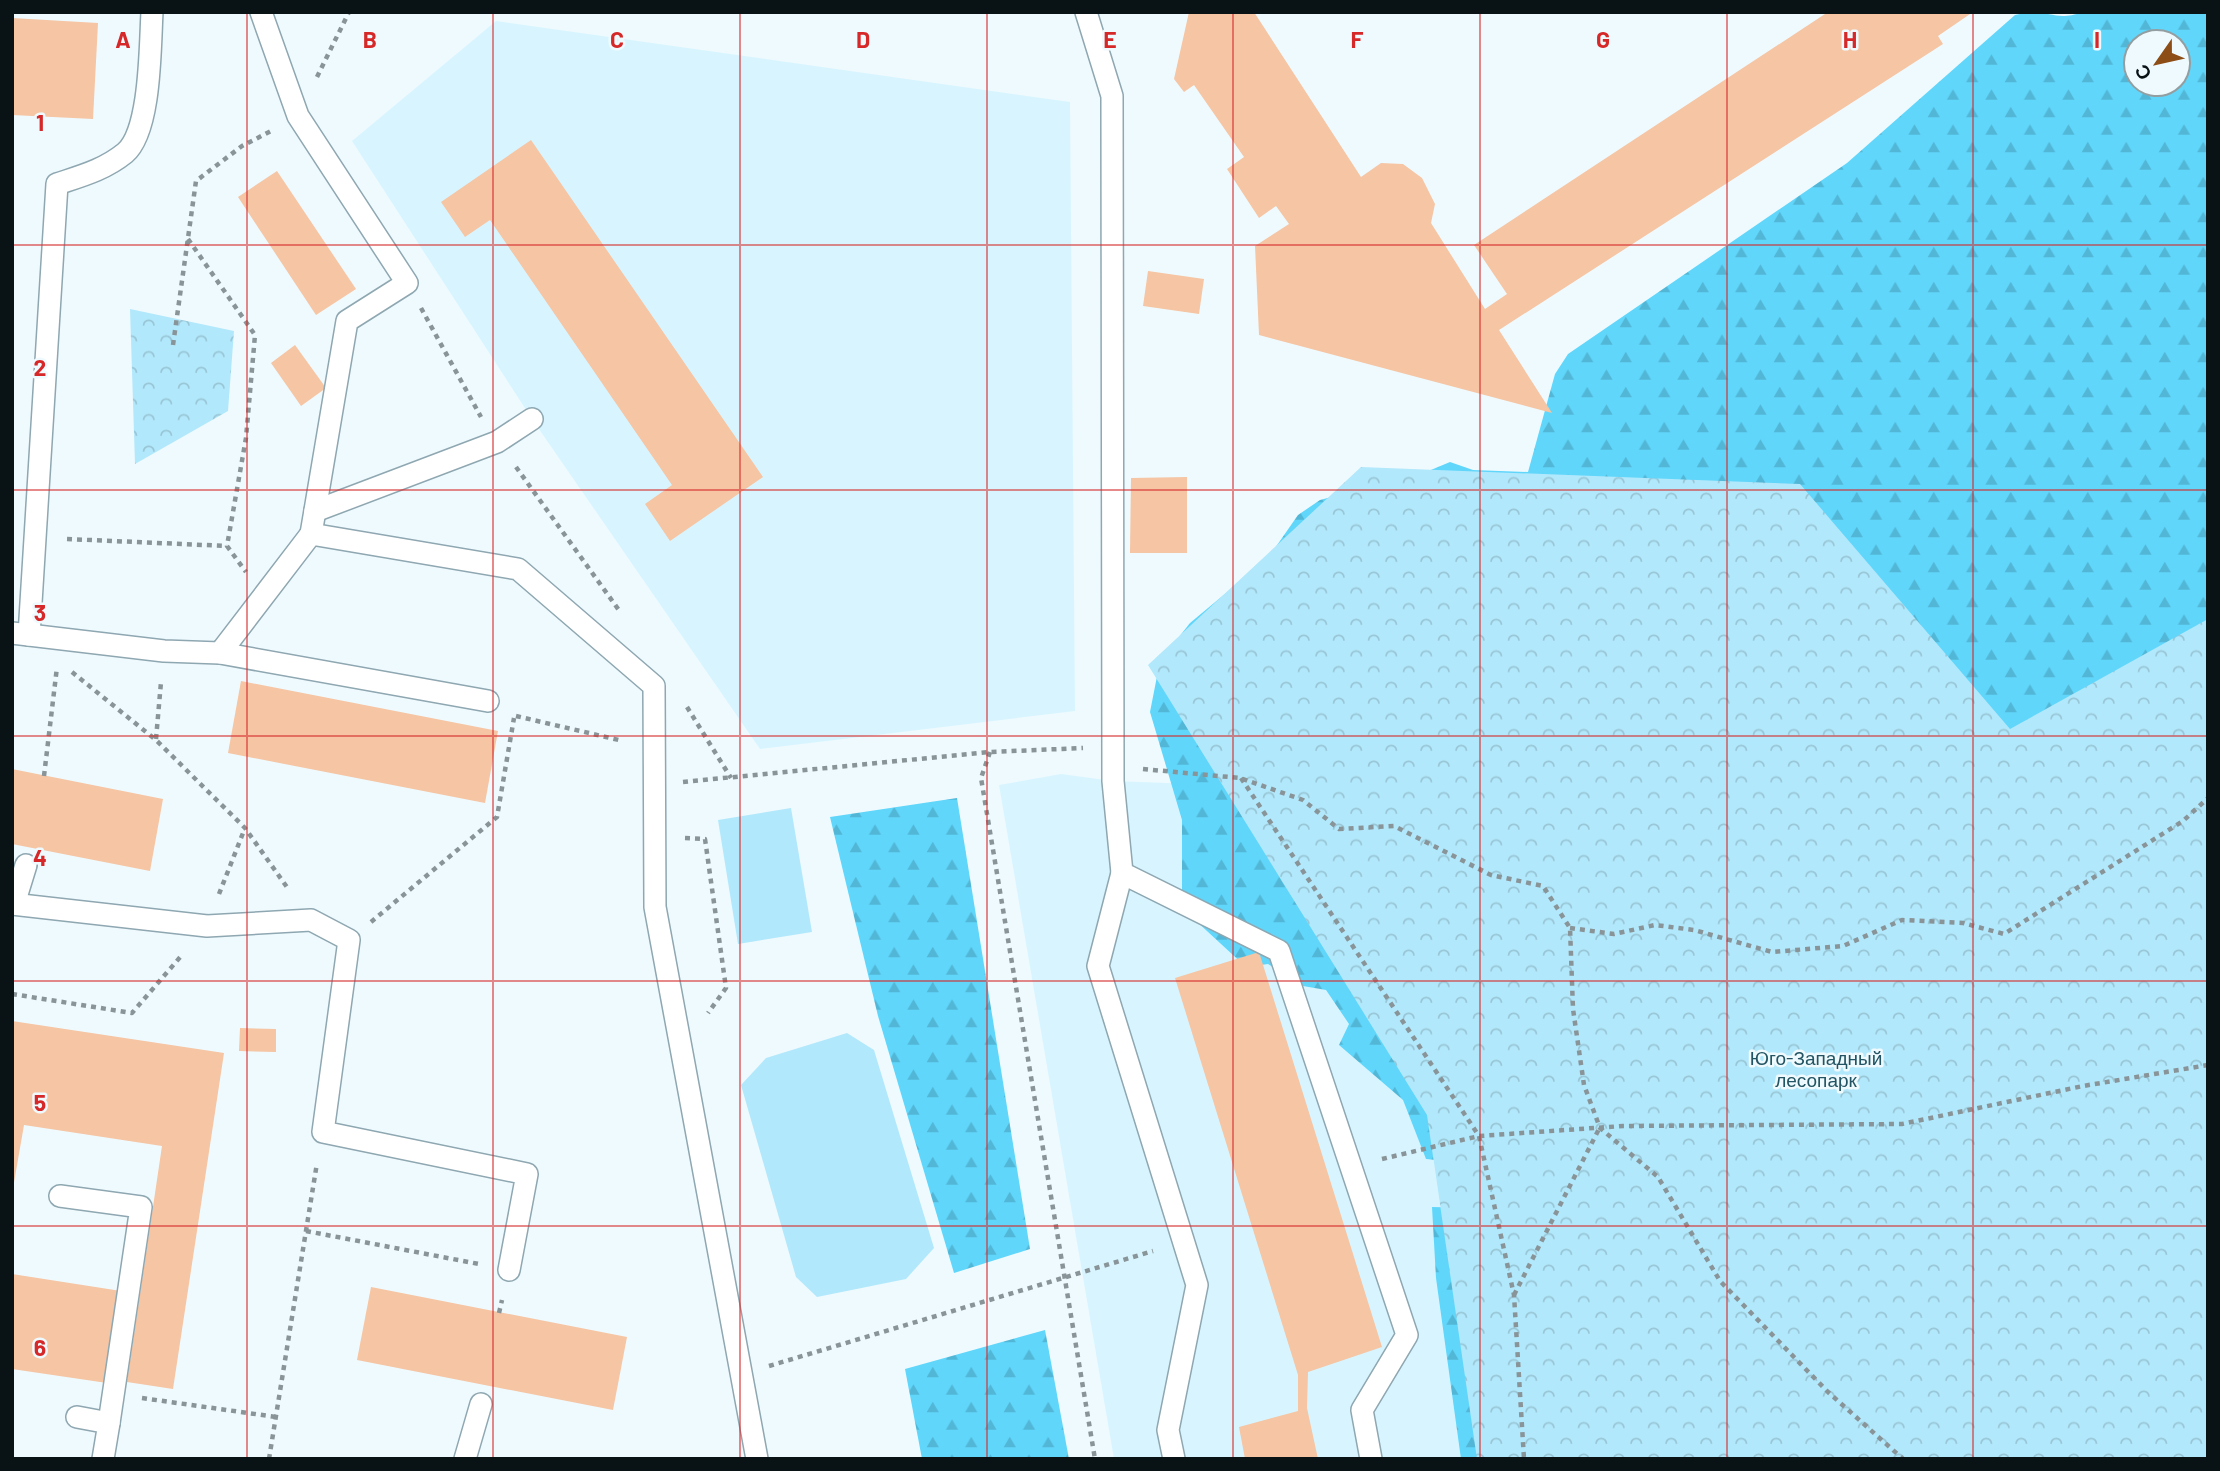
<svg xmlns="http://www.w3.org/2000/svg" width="2220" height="1471" font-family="Barlow,sans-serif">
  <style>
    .built { fill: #d8f5ff }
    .forest { fill: url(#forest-firs); fill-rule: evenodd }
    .park { fill: url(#park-crowns) }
    .pitch { fill: #b2e8fb }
    .building { fill: #f5c5a4 }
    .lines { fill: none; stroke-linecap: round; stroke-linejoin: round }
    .service-casing { stroke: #8ea7b1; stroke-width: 24 }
    .path { stroke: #899498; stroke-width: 4.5; stroke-dasharray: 5 5; stroke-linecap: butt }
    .service { stroke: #fff; stroke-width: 21 }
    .grid { fill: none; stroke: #d62828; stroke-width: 2; stroke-opacity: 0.55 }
    .labels { text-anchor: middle; stroke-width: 5; stroke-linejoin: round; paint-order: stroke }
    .park-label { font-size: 19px; fill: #225463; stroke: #effafe }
    .grid-label { font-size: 23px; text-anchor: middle; font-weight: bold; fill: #d62828; stroke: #effafe; stroke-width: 5; stroke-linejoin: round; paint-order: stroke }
  </style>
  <defs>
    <pattern id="forest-firs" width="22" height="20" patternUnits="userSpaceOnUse" patternTransform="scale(1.75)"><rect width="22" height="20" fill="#60d6fb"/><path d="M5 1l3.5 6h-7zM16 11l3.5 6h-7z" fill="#52b7d6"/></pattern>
    <pattern id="park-crowns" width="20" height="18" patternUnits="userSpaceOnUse" patternTransform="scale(1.75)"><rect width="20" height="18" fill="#b2e8fb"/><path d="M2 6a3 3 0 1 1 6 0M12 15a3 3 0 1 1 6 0" fill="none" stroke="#98c6d6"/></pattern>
  </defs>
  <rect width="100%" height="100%" fill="#effafe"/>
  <g class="built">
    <path d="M496 21 1070 102 1075 711 760 749 532 419 352 141Z"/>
    <path d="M1061 774 1113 781 1222 785 1427 1115 1477 1459H1114L999 785Z"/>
  </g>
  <g class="forest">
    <path d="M2029 12C2054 12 2057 21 2083 12H2208V1459H1461L1436 1278 1432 1207 1473 1208 1456 1162 1426 1159 1403 1100 1339 1045 1349 1024 1326 990 1303 986 1268 964 1246 967 1182 908V820L1150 712 1160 661 1190 623 1268 558 1298 515 1320 500 1426 472 1450 462 1473 470 1528 472 1555 374 1568 354 1847 163 2015 15ZM2136 42H2178V84H2136Z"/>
    <path d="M957 798 1030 1249 954 1273 878 1016 830 817Z"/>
    <path d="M1045 1330 1069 1459H922L905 1369Z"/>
  </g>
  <g class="park">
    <path d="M130 309 234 331 228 411 135 464Z"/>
    <path d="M1361 467 1800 484 2010 729 2208 619V1459H1477L1427 1115 1148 665Z"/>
  </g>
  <g class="pitch">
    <path d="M791 808 812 932 738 944 718 820Z"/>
    <path d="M847 1033 874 1050 934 1248 906 1279 817 1297 796 1277 741 1085 766 1058Z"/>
  </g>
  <g class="building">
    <path d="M1189 12H1254L1361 177 1381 163 1403 164 1422 178 1435 204 1431 223 1485 309 1507 294 1474 245 1828 12H1973L1938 36 1943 44 1499 330 1552 413 1259 335 1255 246 1289 224 1276 206 1259 218 1227 169 1244 157 1194 85 1184 92 1174 79Z"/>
    <path d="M12 18 98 23 93 119 12 115Z"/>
    <path d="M531 140 763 477 670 541 645 504 672 485 490 220 465 237 441 202Z"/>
    <path d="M277 171 356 289 316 315 238 197Z"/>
    <path d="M1148 271 1204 279 1199 314 1143 306Z"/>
    <path d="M295 345 326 388 301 406 271 363Z"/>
    <path d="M1187 477V553H1130L1131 478Z"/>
    <path d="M241 681 498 731 485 803 228 753Z"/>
    <path d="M12 769 163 799 150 871 12 844Z"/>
    <path d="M1259 952 1382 1347 1308 1372 1307 1408 1318 1459H1245L1239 1427 1298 1411V1375L1175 978Z"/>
    <path d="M12 1021 224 1053 173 1389 127 1382 162 1146 24 1125 12 1194Z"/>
    <path d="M240 1028 276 1029V1052L239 1051Z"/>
    <path d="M12 1274 121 1291 107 1383 12 1369Z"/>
    <path d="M371 1287 627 1337 613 1410 357 1360Z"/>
  </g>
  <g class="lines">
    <g class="service-casing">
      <g id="service">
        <path d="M261 12 298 116 407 283 347 321 311 534"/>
        <path d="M1086 12 1112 96 1113 781 1122 873 1279 951 1407 1335 1362 1410 1371 1459"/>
        <path d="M315 511 497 442 532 419"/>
        <path d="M12 633 164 651 220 653 311 534 518 569 654 686 655 907 757 1459"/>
        <path d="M29 635 57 184C81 176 104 170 125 153 151 131 150 46 152 12"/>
        <path d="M220 653 488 701"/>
        <path d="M1122 873 1098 966 1197 1285 1168 1430 1174 1459"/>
        <path d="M12 904 207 926 311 920 349 940 323 1132 527 1174 509 1270"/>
        <path d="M14 904 26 865"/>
        <path d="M60 1196 141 1207 109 1423"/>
        <path d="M77 1417 109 1423 103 1459"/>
        <path d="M465 1459 481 1404"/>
      </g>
    </g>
    <g class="path">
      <path d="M317 77 349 12"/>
      <path d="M188 239 255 335 246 438 227 546 246 572"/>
      <path d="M421 308 481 417"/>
      <path d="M173 345 196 181 242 146 273 130"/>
      <path d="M516 467 621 613"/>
      <path d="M67 539 227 546"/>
      <path d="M72 672 156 740 245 828 289 890"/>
      <path d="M687 707 731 778"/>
      <path d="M516 716 623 741"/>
      <path d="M156 739 161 682"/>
      <path d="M990 752 981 778 1095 1459"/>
      <path d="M1143 769 1240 778 1303 800 1339 829 1394 826 1491 875 1543 886 1570 928 1573 1009 1584 1085 1600 1128 1658 1177 1720 1281 1828 1392 1903 1459"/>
      <path d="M44 776 57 667"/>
      <path d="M1241 778 1479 1136 1514 1295 1524 1459"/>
      <path d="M683 782 990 752 1083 748"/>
      <path d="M685 838 705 839 726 988 708 1013"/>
      <path d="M219 894 245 828"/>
      <path d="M371 922 497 817 514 718"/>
      <path d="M1570 928 1614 934 1655 925 1694 930 1772 952 1843 946 1902 920 1963 923 2004 934 2183 821 2208 798"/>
      <path d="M12 994 132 1013 182 955"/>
      <path d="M1382 1159 1479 1136 1623 1126 1902 1124 2083 1086 2208 1065"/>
      <path d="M306 1231 479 1264"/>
      <path d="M1514 1295 1599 1129"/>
      <path d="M499 1313 502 1300"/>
      <path d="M769 1366 1153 1251"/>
      <path d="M142 1398 276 1417"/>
      <path d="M269 1459 317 1163"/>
    </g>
    <use href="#service" class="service"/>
  </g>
  <path class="grid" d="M247 12V1459M493 12V1459M740 12V1459M987 12V1459M1233 12V1459M1480 12V1459M1727 12V1459M1973 12V1459M12 245H2208M12 490H2208M12 736H2208M12 981H2208M12 1226H2208"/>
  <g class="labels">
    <g class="park-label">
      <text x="1816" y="1065">Юго-Западный<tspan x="1816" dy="22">лесопарк</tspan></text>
    </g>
  </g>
  <g class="grid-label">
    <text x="123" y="48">A</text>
    <text x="370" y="48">B</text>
    <text x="617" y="48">C</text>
    <text x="863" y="48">D</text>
    <text x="1110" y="48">E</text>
    <text x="1357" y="48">F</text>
    <text x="1603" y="48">G</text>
    <text x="1850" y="48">H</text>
    <text x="2097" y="48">I</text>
    <text x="40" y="131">1</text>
    <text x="40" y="376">2</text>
    <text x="40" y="621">3</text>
    <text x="40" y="866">4</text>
    <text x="40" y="1111">5</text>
    <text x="40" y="1356">6</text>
  </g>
  <rect width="2220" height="1471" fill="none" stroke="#091316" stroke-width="28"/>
  <g transform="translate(2157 63) rotate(236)"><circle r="33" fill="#effafe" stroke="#939ea1" stroke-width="2"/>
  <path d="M0-5L12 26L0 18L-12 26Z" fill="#8d4d16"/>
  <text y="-10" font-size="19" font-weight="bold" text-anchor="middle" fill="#091316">С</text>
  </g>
</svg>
